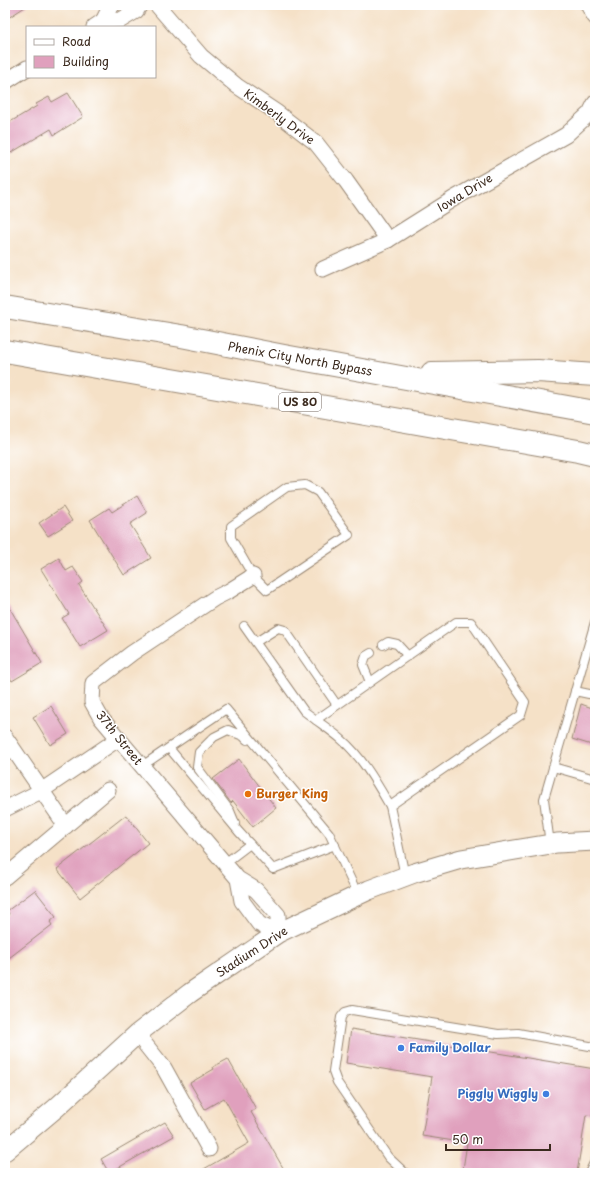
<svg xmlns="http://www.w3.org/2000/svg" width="600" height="1178" font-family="'Playpen Sans',sans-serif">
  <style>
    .building { fill: #e0a0bd }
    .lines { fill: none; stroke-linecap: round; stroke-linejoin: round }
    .service-casing { stroke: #988672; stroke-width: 10 }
    .minor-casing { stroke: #988672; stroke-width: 17 }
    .tertiary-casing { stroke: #988672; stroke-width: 21 }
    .motorway-casing { stroke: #988672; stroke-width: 24 }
    .service { stroke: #fff; stroke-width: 8 }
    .minor { stroke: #fff; stroke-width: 15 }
    .tertiary { stroke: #fff; stroke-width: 19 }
    .motorway { stroke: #fff; stroke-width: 22 }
    .food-dot { fill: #e8710a; stroke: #fff; stroke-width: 1.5 }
    .shop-dot { fill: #3f7fe0; stroke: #fff; stroke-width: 1.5 }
    .labels { text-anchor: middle; stroke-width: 3; stroke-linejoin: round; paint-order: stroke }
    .shield { fill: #fff; stroke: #766a62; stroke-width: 1 }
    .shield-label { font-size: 11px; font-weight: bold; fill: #3b2a1e }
    .street-label { font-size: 12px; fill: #3b2a1e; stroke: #fff }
    .food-label { font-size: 12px; font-weight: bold; fill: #c56008; stroke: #fff; text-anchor: start }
    .shop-label { font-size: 12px; font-weight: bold; fill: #366cbe; stroke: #fff; text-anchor: start }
  </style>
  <rect width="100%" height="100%" fill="#fff"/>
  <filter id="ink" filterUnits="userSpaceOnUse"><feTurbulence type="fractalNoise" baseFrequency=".025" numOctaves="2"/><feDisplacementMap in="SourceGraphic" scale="8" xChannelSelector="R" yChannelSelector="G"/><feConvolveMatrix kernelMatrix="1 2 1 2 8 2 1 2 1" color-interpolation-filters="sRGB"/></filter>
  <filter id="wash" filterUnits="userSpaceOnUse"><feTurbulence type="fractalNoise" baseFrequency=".012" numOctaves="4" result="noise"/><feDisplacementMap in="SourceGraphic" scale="16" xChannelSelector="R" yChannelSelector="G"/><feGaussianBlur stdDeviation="0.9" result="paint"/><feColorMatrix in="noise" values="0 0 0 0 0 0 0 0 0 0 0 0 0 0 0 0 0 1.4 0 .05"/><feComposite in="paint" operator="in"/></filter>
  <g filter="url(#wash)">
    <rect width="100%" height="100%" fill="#f5e1c7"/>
    <g id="blocks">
      <g class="building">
        <path d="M5 5H28L5 20Z"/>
        <path d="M68 93 83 117 54 135 51 129 9 154 5 147V125L37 106 36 104 49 97 52 102Z"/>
        <path d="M137 496 147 513 130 524 151 558 124 575 90 520 109 508 112 512Z"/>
        <path d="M63 507 72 521 48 536 39 523Z"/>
        <path d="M59 558 66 571 73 567 83 582 79 585 108 630 80 647 62 618 69 614 41 569Z"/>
        <path d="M5 600 42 663 12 681 5 670Z"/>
        <path d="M581 704 595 709V746L572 739Z"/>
        <path d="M51 706 68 734 50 745 33 717Z"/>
        <path d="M239 759 276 808 253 827 233 801 231 803 213 779Z"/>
        <path d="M126 815 148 843 80 898 57 869Z"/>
        <path d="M35 890 56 917 50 922 52 925 5 961V917L9 914 7 911Z"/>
        <path d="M351 1029 595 1069V1116L586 1115 577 1173H490L463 1169 467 1143 422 1136 432 1077 346 1063Z"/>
        <path d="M228 1059 256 1109 251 1112 286 1173H197L249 1143 224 1098 205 1109 190 1083 214 1069 213 1067Z"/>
        <path d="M165 1122 174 1136 109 1173 101 1159Z"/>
      </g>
    </g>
  </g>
  <g filter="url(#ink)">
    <use href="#blocks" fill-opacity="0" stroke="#988672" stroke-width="1"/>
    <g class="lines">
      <g class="service-casing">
        <g id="service">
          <path d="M305 485 318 492 349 535 267 590 253 576 231 538V526L287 487Z"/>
          <path d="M244 626 304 711 316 720 456 622H471L525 702 521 715 390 806 405 876"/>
          <path d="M256 642 278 628 285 630 337 705"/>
          <path d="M383 645 388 642 397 644 408 656"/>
          <path d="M370 682 363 665 366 656 371 653"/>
          <path d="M575 691 589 694"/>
          <path d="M316 720C324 726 333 732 341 739 362 757 376 782 390 806"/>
          <path d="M169 748 239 832 273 869 335 845"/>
          <path d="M142 766 226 709 329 833 358 895"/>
          <path d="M553 767 595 779"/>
          <path d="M235 823 230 811 197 767 199 752 214 737 228 730 243 736 247 740"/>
          <path d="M550 844 544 799 595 622"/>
          <path d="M225 863 250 844"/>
          <path d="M405 1173 388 1157 337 1082 333 1071 341 1017 345 1012 352 1010 498 1034 518 1033 595 1047"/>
          <path d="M589 1173 595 1161"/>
        </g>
      </g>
      <g class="minor-casing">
        <g id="minor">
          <path d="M157 5 201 56 237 86 276 112 316 143 346 181 388 240"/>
          <path d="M588 5 595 17"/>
          <path d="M103 21 110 7 113 5"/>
          <path d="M94 27 103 21 121 20 136 11 140 5"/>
          <path d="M5 82 27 68"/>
          <path d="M323 269 388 240 453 199 566 135 590 113 595 103"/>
          <path d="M5 737 66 826"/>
          <path d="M5 809 41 791 118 739"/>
          <path d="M5 877 108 790"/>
          <path d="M238 879 242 901 259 924 278 933V915L256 890 238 879 101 718 92 702 93 683 132 653 215 598 229 591 253 576"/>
          <path d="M137 1034 164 1068 209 1149"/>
        </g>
      </g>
      <g class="tertiary-casing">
        <path id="tertiary" d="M5 1151 56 1108 137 1034 190 993 278 933 369 890 414 873 461 859 557 843 595 841"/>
      </g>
      <g class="motorway-casing">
        <g id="motorway">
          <path d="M5 307 181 336 284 356 595 412"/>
          <path d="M5 351 578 451 595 455"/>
          <path d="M432 373 538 371 595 375"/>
        </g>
      </g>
      <use href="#service" class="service"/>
      <use href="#minor" class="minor"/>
      <use href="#tertiary" class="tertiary"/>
      <use href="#motorway" class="motorway"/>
    </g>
  </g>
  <circle class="food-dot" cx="248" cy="794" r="4"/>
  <g class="shop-dot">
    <circle cx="401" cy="1048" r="4"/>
    <circle cx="546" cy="1094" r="4"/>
  </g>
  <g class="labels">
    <rect class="shield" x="279" y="393" width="42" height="18" rx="3"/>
    <g class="shield-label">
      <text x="300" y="406">US 80</text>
    </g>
    <g class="street-label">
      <text transform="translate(279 117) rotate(36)" y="4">Kimberly Drive</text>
      <text transform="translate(465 193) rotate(-31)" y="4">Iowa Drive</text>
      <text transform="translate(300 359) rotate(10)" y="4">Phenix City North Bypass</text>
      <text transform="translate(119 738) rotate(51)" y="4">37th Street</text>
      <text transform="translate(252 952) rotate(-33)" y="4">Stadium Drive</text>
    </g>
    <g class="food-label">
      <text x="256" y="798">Burger King</text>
    </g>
    <g class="shop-label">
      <text x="409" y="1052">Family Dollar</text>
      <text x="538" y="1098" text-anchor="end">Piggly Wiggly</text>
    </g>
  </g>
  <rect width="600" height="1178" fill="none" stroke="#fff" stroke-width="20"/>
  <rect x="26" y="26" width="130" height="52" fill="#ffffff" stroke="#b1aaa5"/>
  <rect x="34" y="39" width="20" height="6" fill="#ffffff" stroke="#b1aaa5"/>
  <text x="62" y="46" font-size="12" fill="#3b2a1e">Road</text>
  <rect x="34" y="56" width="20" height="12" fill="#e0a0bd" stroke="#b1aaa5"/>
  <text x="62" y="66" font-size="12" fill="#3b2a1e">Building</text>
  <path d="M446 1144v6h104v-6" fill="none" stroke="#3b2a1e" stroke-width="2"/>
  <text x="452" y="1144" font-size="12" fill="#3b2a1e" stroke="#ffffff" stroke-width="3" paint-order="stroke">50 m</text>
</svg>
